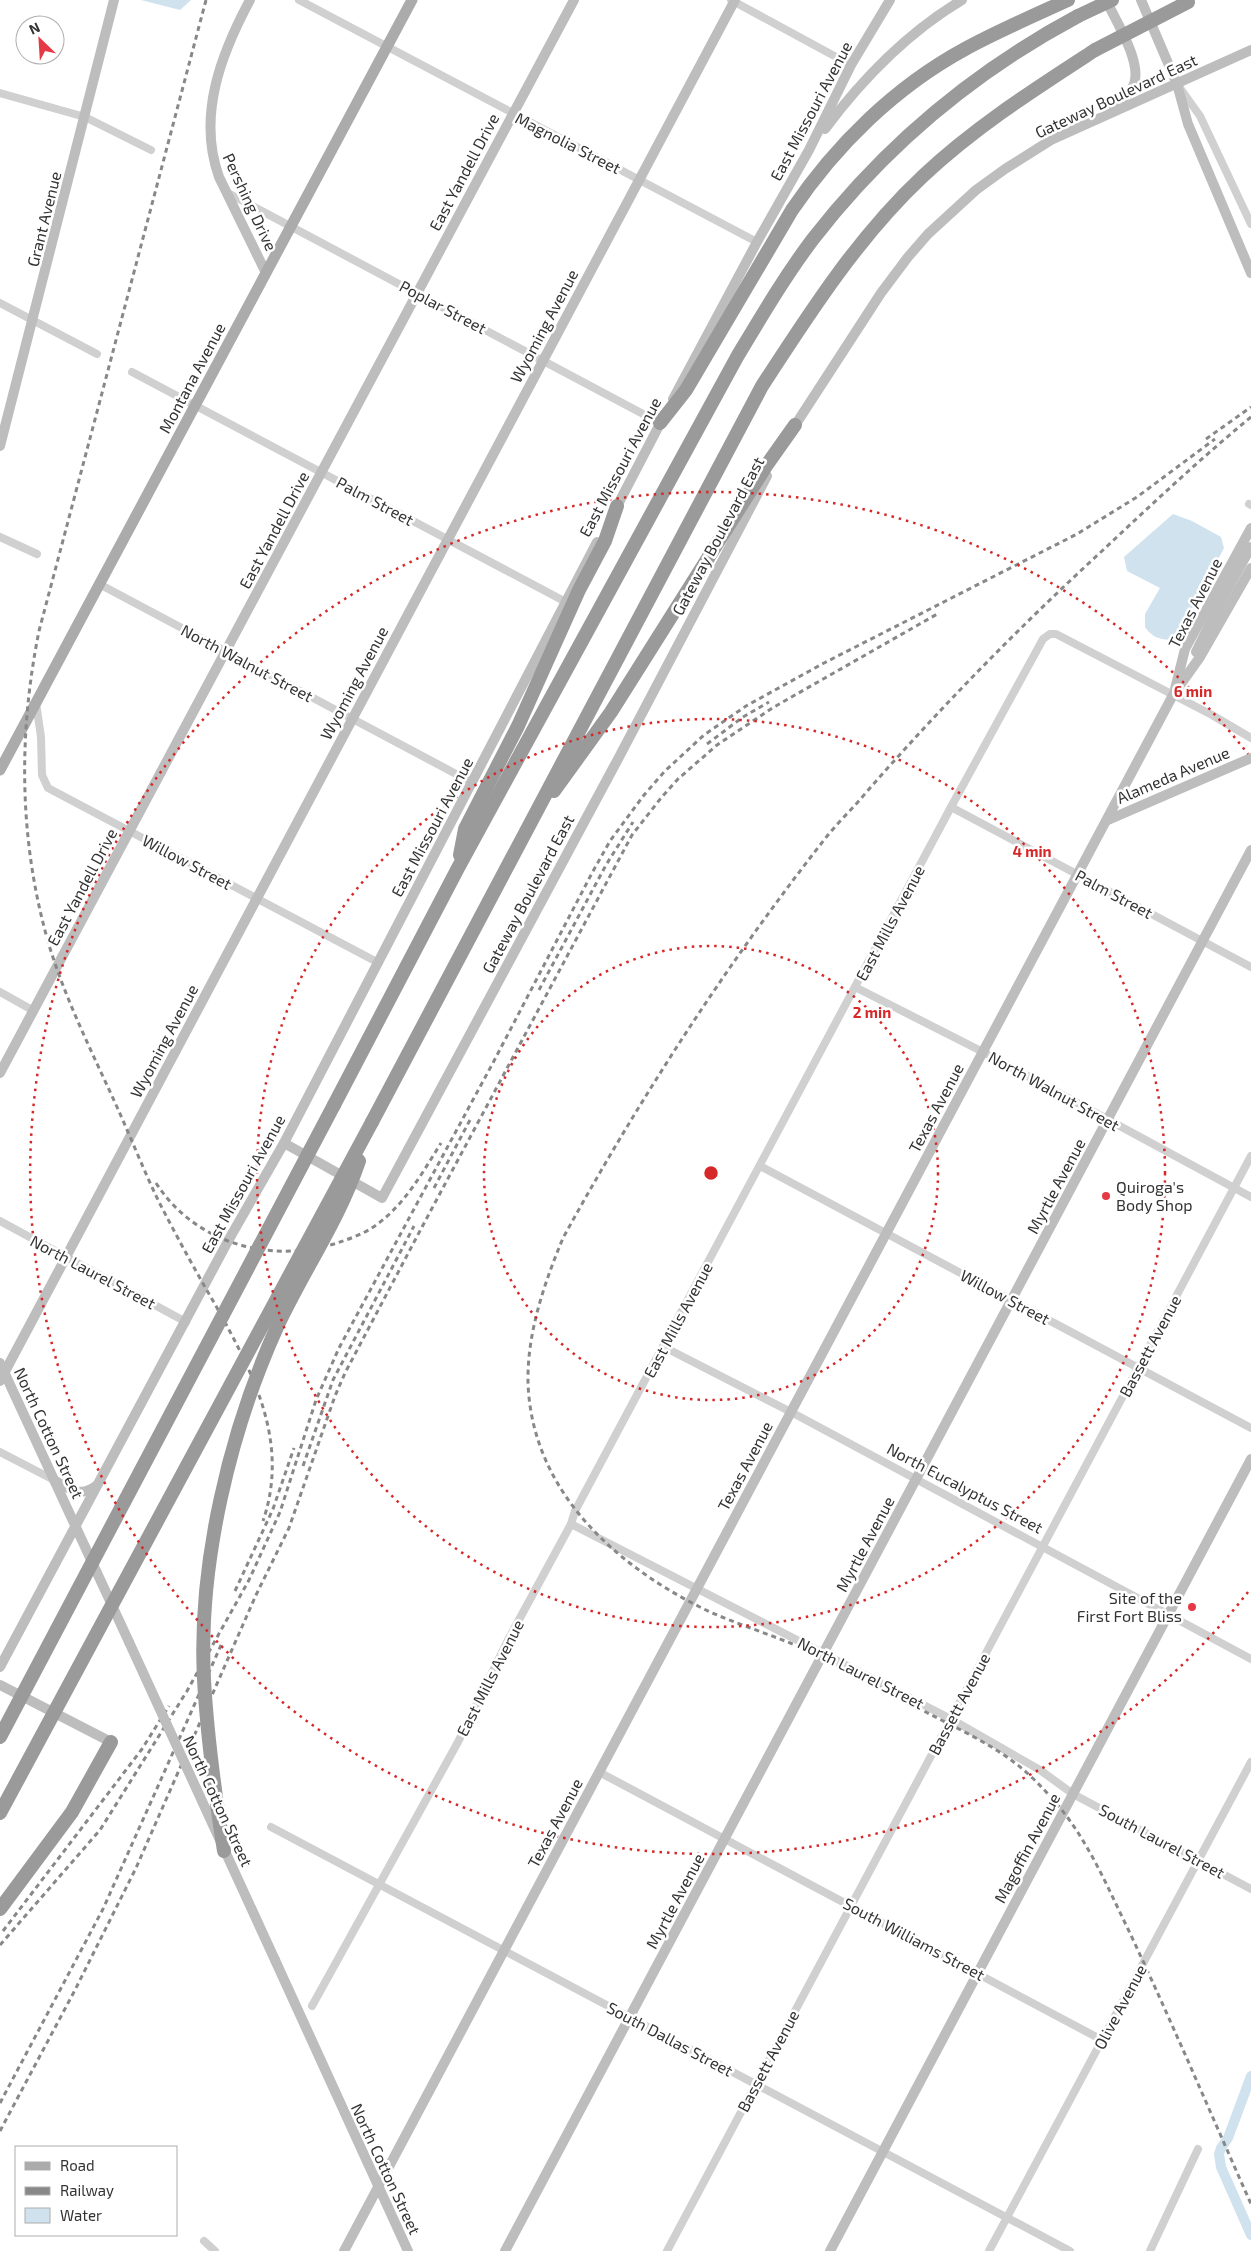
<svg xmlns="http://www.w3.org/2000/svg" width="1251" height="2251" font-family="'Exo 2',sans-serif">
  <style>
    .water { fill: #cfe2ee }
    .lines { fill: none; stroke-linecap: round; stroke-linejoin: round }
    .canal { stroke: #cfe2ee; stroke-width: 10 }
    .street { stroke: #d0d0d0; stroke-width: 8 }
    .secondary { stroke: #bdbdbd; stroke-width: 10 }
    .primary { stroke: #ababab; stroke-width: 11 }
    .highway { stroke: #9a9a9a; stroke-width: 14 }
    .rail { stroke: #888; stroke-width: 3; stroke-dasharray: 5 4; stroke-linecap: butt }
    .secondary-bridge { stroke: #bdbdbd; stroke-width: 10 }
    .highway-bridge { stroke: #9a9a9a; stroke-width: 14 }
    .ring { fill: none; stroke: #d62828; stroke-width: 2.5; stroke-dasharray: 2.5 5 }
    .poi-dot { fill: #e63946; stroke: #fff; stroke-width: 2 }
    .labels { text-anchor: middle; stroke-width: 5; stroke-linejoin: round; paint-order: stroke }
    .street-label { font-size: 16px; fill: #333; stroke: #fff }
    .poi-label { font-size: 16px; fill: #333; stroke: #fff; text-anchor: start }
    .centre { fill: #d62828; stroke: #fff; stroke-width: 2.5 }
    .ring-label { font-size: 15px; text-anchor: middle; font-weight: bold; fill: #d62828; stroke: #fff; stroke-width: 5; stroke-linejoin: round; paint-order: stroke }
  </style>
  <rect width="100%" height="100%" fill="#fff"/>
  <g class="water">
    <path d="M141 0H191L180 10Z"/>
    <path d="M1173 514 1192 521 1221 537 1224 548 1179 633 1170 640C1158 639 1152 637 1145 627V614L1160 588 1127 571 1124 557Z"/>
  </g>
  <g class="lines">
    <path class="canal" d="M1251 2076 1228 2138 1221 2148 1219 2154 1221 2167 1251 2235"/>
    <g class="street">
      <path d="M299 0 757 242"/>
      <path d="M731 0 851 65"/>
      <path d="M1180 88 1200 116 1251 224"/>
      <path d="M0 93 85 117 151 150"/>
      <path d="M226 192 660 423"/>
      <path d="M0 303 97 354"/>
      <path d="M132 372 564 601"/>
      <path d="M1249 504 1251 505"/>
      <path d="M0 537 37 554"/>
      <path d="M101 585 473 783"/>
      <path d="M36 703 41 737 42 775 48 788 377 962"/>
      <path d="M951 807 1251 967"/>
      <path d="M855 987 983 1052 1251 1197"/>
      <path d="M0 992 34 1011"/>
      <path d="M760 1166 1251 1428"/>
      <path d="M0 1221 186 1322"/>
      <path d="M664 1347 791 1412 1251 1659"/>
      <path d="M0 1452 54 1480"/>
      <path d="M571 1524 951 1719 1040 1770 1073 1794 1251 1889"/>
      <path d="M599 1772 1102 2040"/>
      <path d="M271 1827 1070 2251"/>
      <path d="M312 2006 458 1742 508 1640 571 1524 575 1511 951 807 1043 639 1050 634H1056L1212 715 1251 738"/>
      <path d="M204 2241 215 2251"/>
      <path d="M667 2251 1251 1156"/>
      <path d="M989 2251 1251 1762"/>
      <path d="M1150 2251 1198 2149"/>
    </g>
    <g class="secondary">
      <path d="M250 0C221 54 197 116 219 177L266 273"/>
      <path d="M1106 0C1116 21 1142 62 1134 84 1130 94 1121 102 1114 108"/>
      <path d="M1141 0 1177 84 1188 124 1251 273"/>
      <path d="M825 129C863 78 907 33 962 0"/>
      <path d="M673 399 757 242 809 150 851 65 890 0"/>
      <path d="M792 430 881 293 908 257 928 234 976 190 1005 169 1051 140 1251 50"/>
      <path d="M0 446 114 0"/>
      <path d="M614 512 663 418"/>
      <path d="M1196 652 1221 601 1251 547"/>
      <path d="M1175 689 1185 649 1251 528"/>
      <path d="M1108 820 1251 758"/>
      <path d="M0 1073 574 0"/>
      <path d="M284 1143 382 1198 618 759 767 476"/>
      <path d="M0 1363 129 1642"/>
      <path d="M0 1381 735 0"/>
      <path d="M54 1480C70 1489 80 1498 96 1486"/>
      <path d="M0 1667 228 1241 284 1143 597 542"/>
      <path d="M0 1685 111 1742"/>
      <path d="M275 1960 408 2251"/>
      <path d="M344 2251 1173 695 1200 657 1251 568"/>
      <path d="M505 2251 1251 850"/>
      <path d="M830 2251 1251 1459"/>
    </g>
    <path class="primary" d="M0 770 412 0"/>
    <g class="highway">
      <path d="M660 423 686 390 792 210C836 145 895 87 965 49 998 31 1033 16 1068 0"/>
      <path d="M554 791 611 712 766 466 795 425"/>
      <path d="M460 855 465 829 518 726 579 590 605 541 617 506"/>
      <path d="M334 1105 458 868 737 357C761 317 785 276 813 239 885 146 975 71 1078 16"/>
      <path d="M372 1122 762 386C810 312 858 237 923 176 975 127 1035 89 1095 50"/>
      <path d="M0 1909 72 1812 111 1742"/>
    </g>
    <g class="rail">
      <path d="M206 0 39 631C18 735 19 842 49 945 66 1001 93 1054 117 1107 131 1138 144 1171 159 1202 177 1237 196 1272 216 1306 253 1373 290 1442 263 1521"/>
      <path d="M1251 417C1200 459 1151 505 1102 551 1015 631 934 714 857 803 846 815 834 827 824 840 726 965 640 1098 563 1238 544 1284 527 1333 528 1383 532 1493 618 1568 710 1612 740 1625 772 1635 802 1648 843 1667 884 1690 924 1711 954 1727 988 1742 1015 1763 1027 1772 1038 1783 1048 1794 1085 1833 1105 1882 1128 1929 1171 2020 1210 2112 1251 2204"/>
      <path d="M1206 439 1251 407"/>
      <path d="M707 744 743 717 769 702"/>
      <path d="M539 990 606 865 633 822"/>
      <path d="M156 1183C194 1242 267 1264 334 1244 349 1239 365 1234 379 1223 406 1202 423 1172 441 1143"/>
      <path d="M434 1188 471 1118"/>
      <path d="M303 1466 333 1380 414 1226"/>
      <path d="M235 1591 273 1509 294 1448"/>
      <path d="M3 1931 142 1749 169 1706"/>
      <path d="M0 1945 100 1830 187 1691 249 1580 280 1512 316 1400 339 1348 495 1059 592 873 610 841 644 795 665 771 704 735 746 706 824 663 1077 534 1137 497 1215 439"/>
      <path d="M0 2103 103 1909 222 1643"/>
      <path d="M0 2131 75 1990 136 1868 256 1595 289 1528 335 1396 345 1373 422 1227 632 835 661 798 678 779 717 745 774 707 939 613"/>
    </g>
    <path class="secondary-bridge" d="M129 1642 275 1960"/>
    <g class="highway-bridge">
      <path d="M1078 16 1112 0"/>
      <path d="M1095 50 1188 2"/>
      <path d="M0 1737 334 1105"/>
      <path d="M0 1813 372 1122"/>
      <path d="M224 1851C215 1794 207 1736 204 1679 198 1564 230 1431 277 1327 303 1271 339 1220 359 1161"/>
    </g>
  </g>
  <g class="ring">
    <circle cx="711" cy="1173" r="227"/>
    <circle cx="711" cy="1173" r="454"/>
    <path d="M1248 1592A681 681 0 1 1 1248 754"/>
  </g>
  <g class="poi-dot">
    <circle cx="1106" cy="1196" r="5"/>
    <circle cx="1192" cy="1607" r="5"/>
  </g>
  <g class="labels">
    <g class="street-label">
      <text transform="translate(1116 96) rotate(-25)" y="6">Gateway Boulevard East</text>
      <text transform="translate(811 111) rotate(-62)" y="6">East Missouri Avenue</text>
      <text transform="translate(568 143) rotate(27)" y="6">Magnolia Street</text>
      <text transform="translate(464 172) rotate(-62)" y="6">East Yandell Drive</text>
      <text transform="translate(250 202) rotate(65)" y="6">Pershing Drive</text>
      <text transform="translate(44 219) rotate(-76)" y="6">Grant Avenue</text>
      <text transform="translate(443 307) rotate(28)" y="6">Poplar Street</text>
      <text transform="translate(544 326) rotate(-62)" y="6">Wyoming Avenue</text>
      <text transform="translate(192 378) rotate(-62)" y="6">Montana Avenue</text>
      <text transform="translate(620 467) rotate(-62)" y="6">East Missouri Avenue</text>
      <text transform="translate(375 501) rotate(28)" y="6">Palm Street</text>
      <text transform="translate(274 530) rotate(-62)" y="6">East Yandell Drive</text>
      <text transform="translate(718 536) rotate(-62)" y="6">Gateway Boulevard East</text>
      <text transform="translate(1195 603) rotate(-63)" y="6">Texas Avenue</text>
      <text transform="translate(247 663) rotate(28)" y="6">North Walnut Street</text>
      <text transform="translate(354 683) rotate(-62)" y="6">Wyoming Avenue</text>
      <text transform="translate(1173 775) rotate(-23)" y="6">Alameda Avenue</text>
      <text transform="translate(432 827) rotate(-62)" y="6">East Missouri Avenue</text>
      <text transform="translate(187 862) rotate(28)" y="6">Willow Street</text>
      <text transform="translate(82 887) rotate(-62)" y="6">East Yandell Drive</text>
      <text transform="translate(528 894) rotate(-62)" y="6">Gateway Boulevard East</text>
      <text transform="translate(1114 894) rotate(28)" y="6">Palm Street</text>
      <text transform="translate(890 923) rotate(-62)" y="6">East Mills Avenue</text>
      <text transform="translate(164 1041) rotate(-62)" y="6">Wyoming Avenue</text>
      <text transform="translate(1054 1091) rotate(29)" y="6">North Walnut Street</text>
      <text transform="translate(936 1108) rotate(-62)" y="6">Texas Avenue</text>
      <text transform="translate(243 1184) rotate(-61)" y="6">East Missouri Avenue</text>
      <text transform="translate(1056 1186) rotate(-62)" y="6">Myrtle Avenue</text>
      <text transform="translate(93 1272) rotate(28)" y="6">North Laurel Street</text>
      <text transform="translate(1005 1297) rotate(28)" y="6">Willow Street</text>
      <text transform="translate(678 1320) rotate(-62)" y="6">East Mills Avenue</text>
      <text transform="translate(1150 1346) rotate(-62)" y="6">Bassett Avenue</text>
      <text transform="translate(49 1433) rotate(65)" y="6">North Cotton Street</text>
      <text transform="translate(745 1466) rotate(-62)" y="6">Texas Avenue</text>
      <text transform="translate(965 1488) rotate(28)" y="6">North Eucalyptus Street</text>
      <text transform="translate(865 1544) rotate(-62)" y="6">Myrtle Avenue</text>
      <text transform="translate(861 1673) rotate(27)" y="6">North Laurel Street</text>
      <text transform="translate(490 1678) rotate(-63)" y="6">East Mills Avenue</text>
      <text transform="translate(959 1704) rotate(-62)" y="6">Bassett Avenue</text>
      <text transform="translate(218 1801) rotate(65)" y="6">North Cotton Street</text>
      <text transform="translate(555 1823) rotate(-62)" y="6">Texas Avenue</text>
      <text transform="translate(1162 1841) rotate(28)" y="6">South Laurel Street</text>
      <text transform="translate(1027 1848) rotate(-62)" y="6">Magoffin Avenue</text>
      <text transform="translate(675 1901) rotate(-62)" y="6">Myrtle Avenue</text>
      <text transform="translate(914 1939) rotate(28)" y="6">South Williams Street</text>
      <text transform="translate(1120 2007) rotate(-62)" y="6">Olive Avenue</text>
      <text transform="translate(670 2039) rotate(28)" y="6">South Dallas Street</text>
      <text transform="translate(768 2061) rotate(-62)" y="6">Bassett Avenue</text>
      <text transform="translate(386 2169) rotate(65)" y="6">North Cotton Street</text>
    </g>
    <g class="poi-label">
      <text x="1116" y="1193">Quiroga's<tspan x="1116" dy="18">Body Shop</tspan></text>
      <text x="1182" y="1604" text-anchor="end">Site of the<tspan x="1182" dy="18">First Fort Bliss</tspan></text>
    </g>
  </g>
  <circle cx="711" cy="1173" r="8" class="centre"/>
  <g class="ring-label">
    <text x="1193" y="697">6 min</text>
    <text x="1032" y="857">4 min</text>
    <text x="872" y="1018">2 min</text>
  </g>
  <rect x="15" y="2146" width="162" height="90" fill="#ffffff" stroke="#adadad"/>
  <rect x="25" y="2162" width="25" height="8" fill="#ababab" stroke="#adadad"/>
  <text x="60" y="2171" font-size="15" fill="#333333">Road</text>
  <rect x="25" y="2187" width="25" height="8" fill="#888888" stroke="#adadad"/>
  <text x="60" y="2196" font-size="15" fill="#333333">Railway</text>
  <rect x="25" y="2208" width="25" height="15" fill="#cfe2ee" stroke="#adadad"/>
  <text x="60" y="2221" font-size="15" fill="#333333">Water</text>
  <g transform="translate(40 40) rotate(335)"><circle r="24" fill="#ffffff" stroke="#adadad"/>
  <path d="M0-4L9 19L0 12L-9 19Z" fill="#e63946"/>
  <text y="-8" font-size="14" font-weight="bold" text-anchor="middle" fill="#333333">N</text>
  </g>
</svg>
